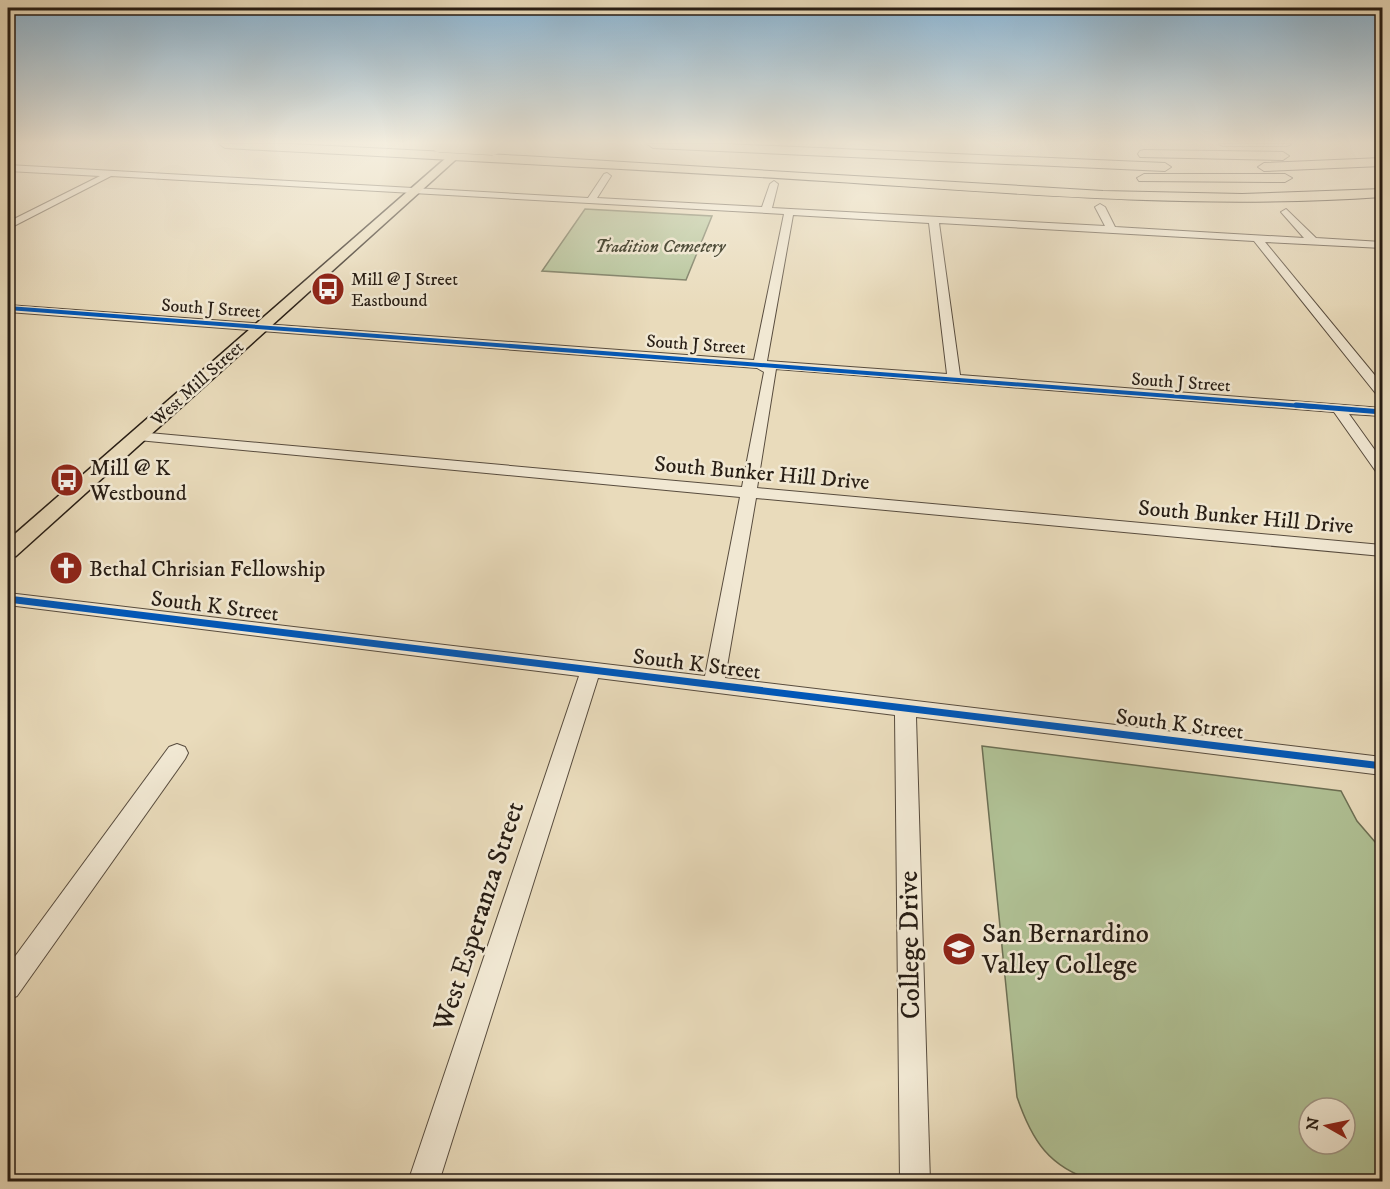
<svg xmlns="http://www.w3.org/2000/svg" width="1390" height="1189" font-family="'IM FELL DW Pica',serif">
  <style>
    .green { fill: #b0c195; stroke: #6c6f54; stroke-width: 1.5; fill-rule: evenodd }
    .lines { fill: none; stroke-linecap: round; stroke-linejoin: round }
    .minor-casing { stroke: #584c3e; stroke-width: 2 }
    .major-casing { stroke: #271d14; stroke-width: 3 }
    .highway-casing { stroke: #271d14; stroke-width: 2 }
    .minor { fill: #f1e8d3; fill-rule: evenodd }
    .major { fill: #e9dbbb; fill-rule: evenodd }
    .highway { fill: #e9dbbb; fill-rule: evenodd }
    .highway-bridge-casing { stroke: #271d14; stroke-width: 15; stroke-linecap: butt }
    .highway-bridge { stroke: #e9dbbb; stroke-width: 14 }
    .cycleway-far2-casing { stroke: #f1e8d3; stroke-width: 6 }
    .cycleway-far1-casing { stroke: #f1e8d3; stroke-width: 8 }
    .cycleway-casing { stroke: #f1e8d3; stroke-width: 10 }
    .cycleway-far2 { stroke: #0057b8; stroke-width: 4 }
    .cycleway-far1 { stroke: #0057b8; stroke-width: 5 }
    .cycleway { stroke: #0057b8; stroke-width: 7 }
    .labels { text-anchor: middle; stroke-width: 5; stroke-linejoin: round; paint-order: stroke }
    .far-park-label { font-size: 18px; font-style: italic; fill: #504e3b; stroke: #f1e8d3 }
    .far-poi-label { font-size: 18px; fill: #271d14; stroke: #f1e8d3; text-anchor: start }
    .far-street-label { font-size: 18px; fill: #271d14; stroke: #f1e8d3 }
    .poi-label { font-size: 22px; fill: #271d14; stroke: #f1e8d3; text-anchor: start }
    .street-label { font-size: 22px; fill: #271d14; stroke: #f1e8d3 }
    .near-street-label { font-size: 27px; fill: #271d14; stroke: #f1e8d3 }
    .near-poi-label { font-size: 27px; fill: #271d14; stroke: #f1e8d3; text-anchor: start }
  </style>
  <rect width="100%" height="100%" fill="#e9dbbb"/>
  <filter id="stains"><feTurbulence type="fractalNoise" baseFrequency=".00333" numOctaves="4"/><feColorMatrix values="0 0 0 0 .2 0 0 0 0 .09 0 0 0 0 .02 0 0 0 .5 -.17"/></filter>
  <radialGradient id="worn" r=".72"><stop offset=".6" stop-color="#630" stop-opacity="0"/><stop offset="1" stop-color="#630" stop-opacity=".3"/></radialGradient>
  <g class="green">
    <path d="M585 209 712 216 686 280 542 271Z"/>
    <path d="M982 746 1341 791 1357 821 1382 850V1181H1094C1049 1167 1032 1141 1017 1097ZM1309 1108H1345V1144H1309Z"/>
  </g>
  <g class="lines">
    <g class="minor-casing">
      <g id="minor">
        <path d="M1219 144H1291L1287 146H1223Z"/>
        <path d="M8 165 588 198 604 174 607 173 611 176 597 198 762 207 770 184 774 181 778 184 772 208 1105 226 1095 207 1100 204 1105 207 1115 227 1304 238 1281 212 1286 209 1316 238 1382 242V248L1265 242 1382 384V396L1377 395 1254 241 939 223 960 375 1382 408V416L1349 414 1382 460V474L1377 473 1334 412 776 369 757 488 1382 545V556L756 498 725 678 1382 757V775L916 717 930 1182H900L895 715 598 678 439 1182H408L579 676 8 605V593L705 676 740 497 138 440 131 436 138 432 742 487 764 372 757 368 8 312V305L754 360 784 214 111 176 8 229V222L100 176 8 171ZM793 215 929 223 947 374 767 361Z"/>
        <path d="M177 744 185 747 188 753 185 759 17 996 8 1000V966L169 747Z"/>
      </g>
    </g>
    <g class="major-casing">
      <path id="major" d="M462 144H473L16 556 8 558V540Z"/>
    </g>
    <g class="highway-casing">
      <g id="highway">
        <path d="M219 144H291L524 156 1103 191 1242 194 1382 189V197C1196 210 1010 193 824 181 624 168 425 159 225 148Z"/>
        <path d="M647 144H725L1165 163 1171 167 1165 171 653 148Z"/>
        <path d="M1144 150 1283 152 1289 156 1283 160 1140 157 1138 154 1140 151Z"/>
        <path d="M1382 158V166L1264 171 1258 167 1264 163Z"/>
        <path d="M1144 174H1285L1292 178 1285 182 1139 181 1137 178Z"/>
      </g>
    </g>
    <use href="#minor" class="minor"/>
    <use href="#major" class="major"/>
    <use href="#highway" class="highway"/>
    <g class="highway-bridge-casing">
      <path id="highway-bridge" d="M439 145 493 148"/>
    </g>
    <use href="#highway-bridge" class="highway-bridge"/>
    <g class="cycleway-far2-casing">
      <path id="cycleway-far2" d="M8 308 1315 407"/>
    </g>
    <g class="cycleway-far1-casing">
      <g id="cycleway-far1">
        <path d="M1296 405 1382 412"/>
        <path d="M8 599 28 601"/>
      </g>
    </g>
    <g class="cycleway-casing">
      <path id="cycleway" d="M16 600 1382 766"/>
    </g>
    <use href="#cycleway-far2" class="cycleway-far2"/>
    <use href="#cycleway-far1" class="cycleway-far1"/>
    <use href="#cycleway" class="cycleway"/>
  </g>
  <linearGradient id="sky" x2="0" y2="1"><stop stop-color="#8ab6d6"/><stop offset="0.46" stop-color="#f5efe0"/><stop offset="1" stop-color="#f5efe0" stop-opacity="0"/></linearGradient>
  <rect width="1390" height="310" fill="url(#sky)"/>
  <defs>
    <g id="bus-disc" transform="scale(1.725)"><circle r="9.5" fill="#8f2418" stroke="#f1e8d3"/><path d="M-5-6H5V4H4V6H2V4H-2V6H-4V4H-5ZM-3.5-4V0h7V-4ZM-3.5 1.2v1.5H-2V1.2ZM2 1.2v1.5H3.5V1.2Z" fill="#fff"/></g>
    <g id="church-disc" transform="scale(1.725)"><circle r="9.5" fill="#8f2418" stroke="#f1e8d3"/><path d="M-1.2-6h2.4v3.5h3.3v2.4h-3.3V6h-2.4V-.1h-3.3v-2.4h3.3Z" fill="#fff"/></g>
    <g id="university-disc" transform="scale(1.725)"><circle r="9.5" fill="#8f2418" stroke="#f1e8d3"/><path d="M0-5L7-2L0 1L-7-2ZM-4 1L0 2.5L4 1V4Q0 6-4 4Z" fill="#fff"/></g>
  </defs>
  <g fill-rule="evenodd">
    <use href="#bus-disc" x="328" y="289"/>
    <use href="#bus-disc" x="67" y="480"/>
    <use href="#church-disc" x="66" y="568"/>
    <use href="#university-disc" x="959" y="949"/>
  </g>
  <g class="labels">
    <g class="far-park-label">
      <text x="660" y="252">Tradition Cemetery</text>
    </g>
    <g class="far-poi-label">
      <text x="351" y="285">Mill @ J Street<tspan x="351" dy="21">Eastbound</tspan></text>
    </g>
    <g class="far-street-label">
      <text transform="translate(211 308) rotate(4)" y="6">South J Street</text>
      <text transform="translate(696 344) rotate(4)" y="6">South J Street</text>
      <text transform="translate(1181 382) rotate(4)" y="6">South J Street</text>
      <text transform="translate(197 383) rotate(-42)" y="6">West Mill Street</text>
    </g>
    <g class="poi-label">
      <text x="90" y="475">Mill @ K<tspan x="90" dy="25">Westbound</tspan></text>
      <text x="89" y="576">Bethal Chrisian Fellowship</text>
    </g>
    <g class="street-label">
      <text transform="translate(762 472) rotate(5)" y="8">South Bunker Hill Drive</text>
      <text transform="translate(1246 516) rotate(5)" y="8">South Bunker Hill Drive</text>
      <text transform="translate(215 605) rotate(7)" y="8">South K Street</text>
      <text transform="translate(697 663) rotate(7)" y="8">South K Street</text>
      <text transform="translate(1180 723) rotate(7)" y="8">South K Street</text>
    </g>
    <g class="near-street-label">
      <text transform="translate(478 916) rotate(-72)" y="9">West Esperanza Street</text>
      <text transform="translate(909 945) rotate(-91)" y="9">College Drive</text>
    </g>
    <g class="near-poi-label">
      <text x="982" y="942">San Bernardino<tspan x="982" dy="31">Valley College</tspan></text>
    </g>
  </g>
  <rect width="1390" height="1189" fill="none" stroke="#e9dbbb" stroke-width="30"/>
  <rect x="9" y="9" width="1372" height="1171" fill="none" stroke="#271d14" stroke-width="3"/>
  <rect x="15" y="15" width="1360" height="1159" fill="none" stroke="#271d14" stroke-width="1.5"/>
  <g transform="translate(1327 1126) rotate(279)"><circle r="28" fill="#f1e8d3" stroke="#a09787" stroke-width="1.5"/>
  <path d="M0-4.5L10 22L0 15L-10 22Z" fill="#8f2418"/>
  <text y="-9" font-size="16" font-weight="bold" text-anchor="middle" fill="#271d14">N</text>
  </g>
  <rect width="100%" height="100%" filter="url(#stains)"/>
  <rect width="100%" height="100%" fill="url(#worn)"/>
</svg>
